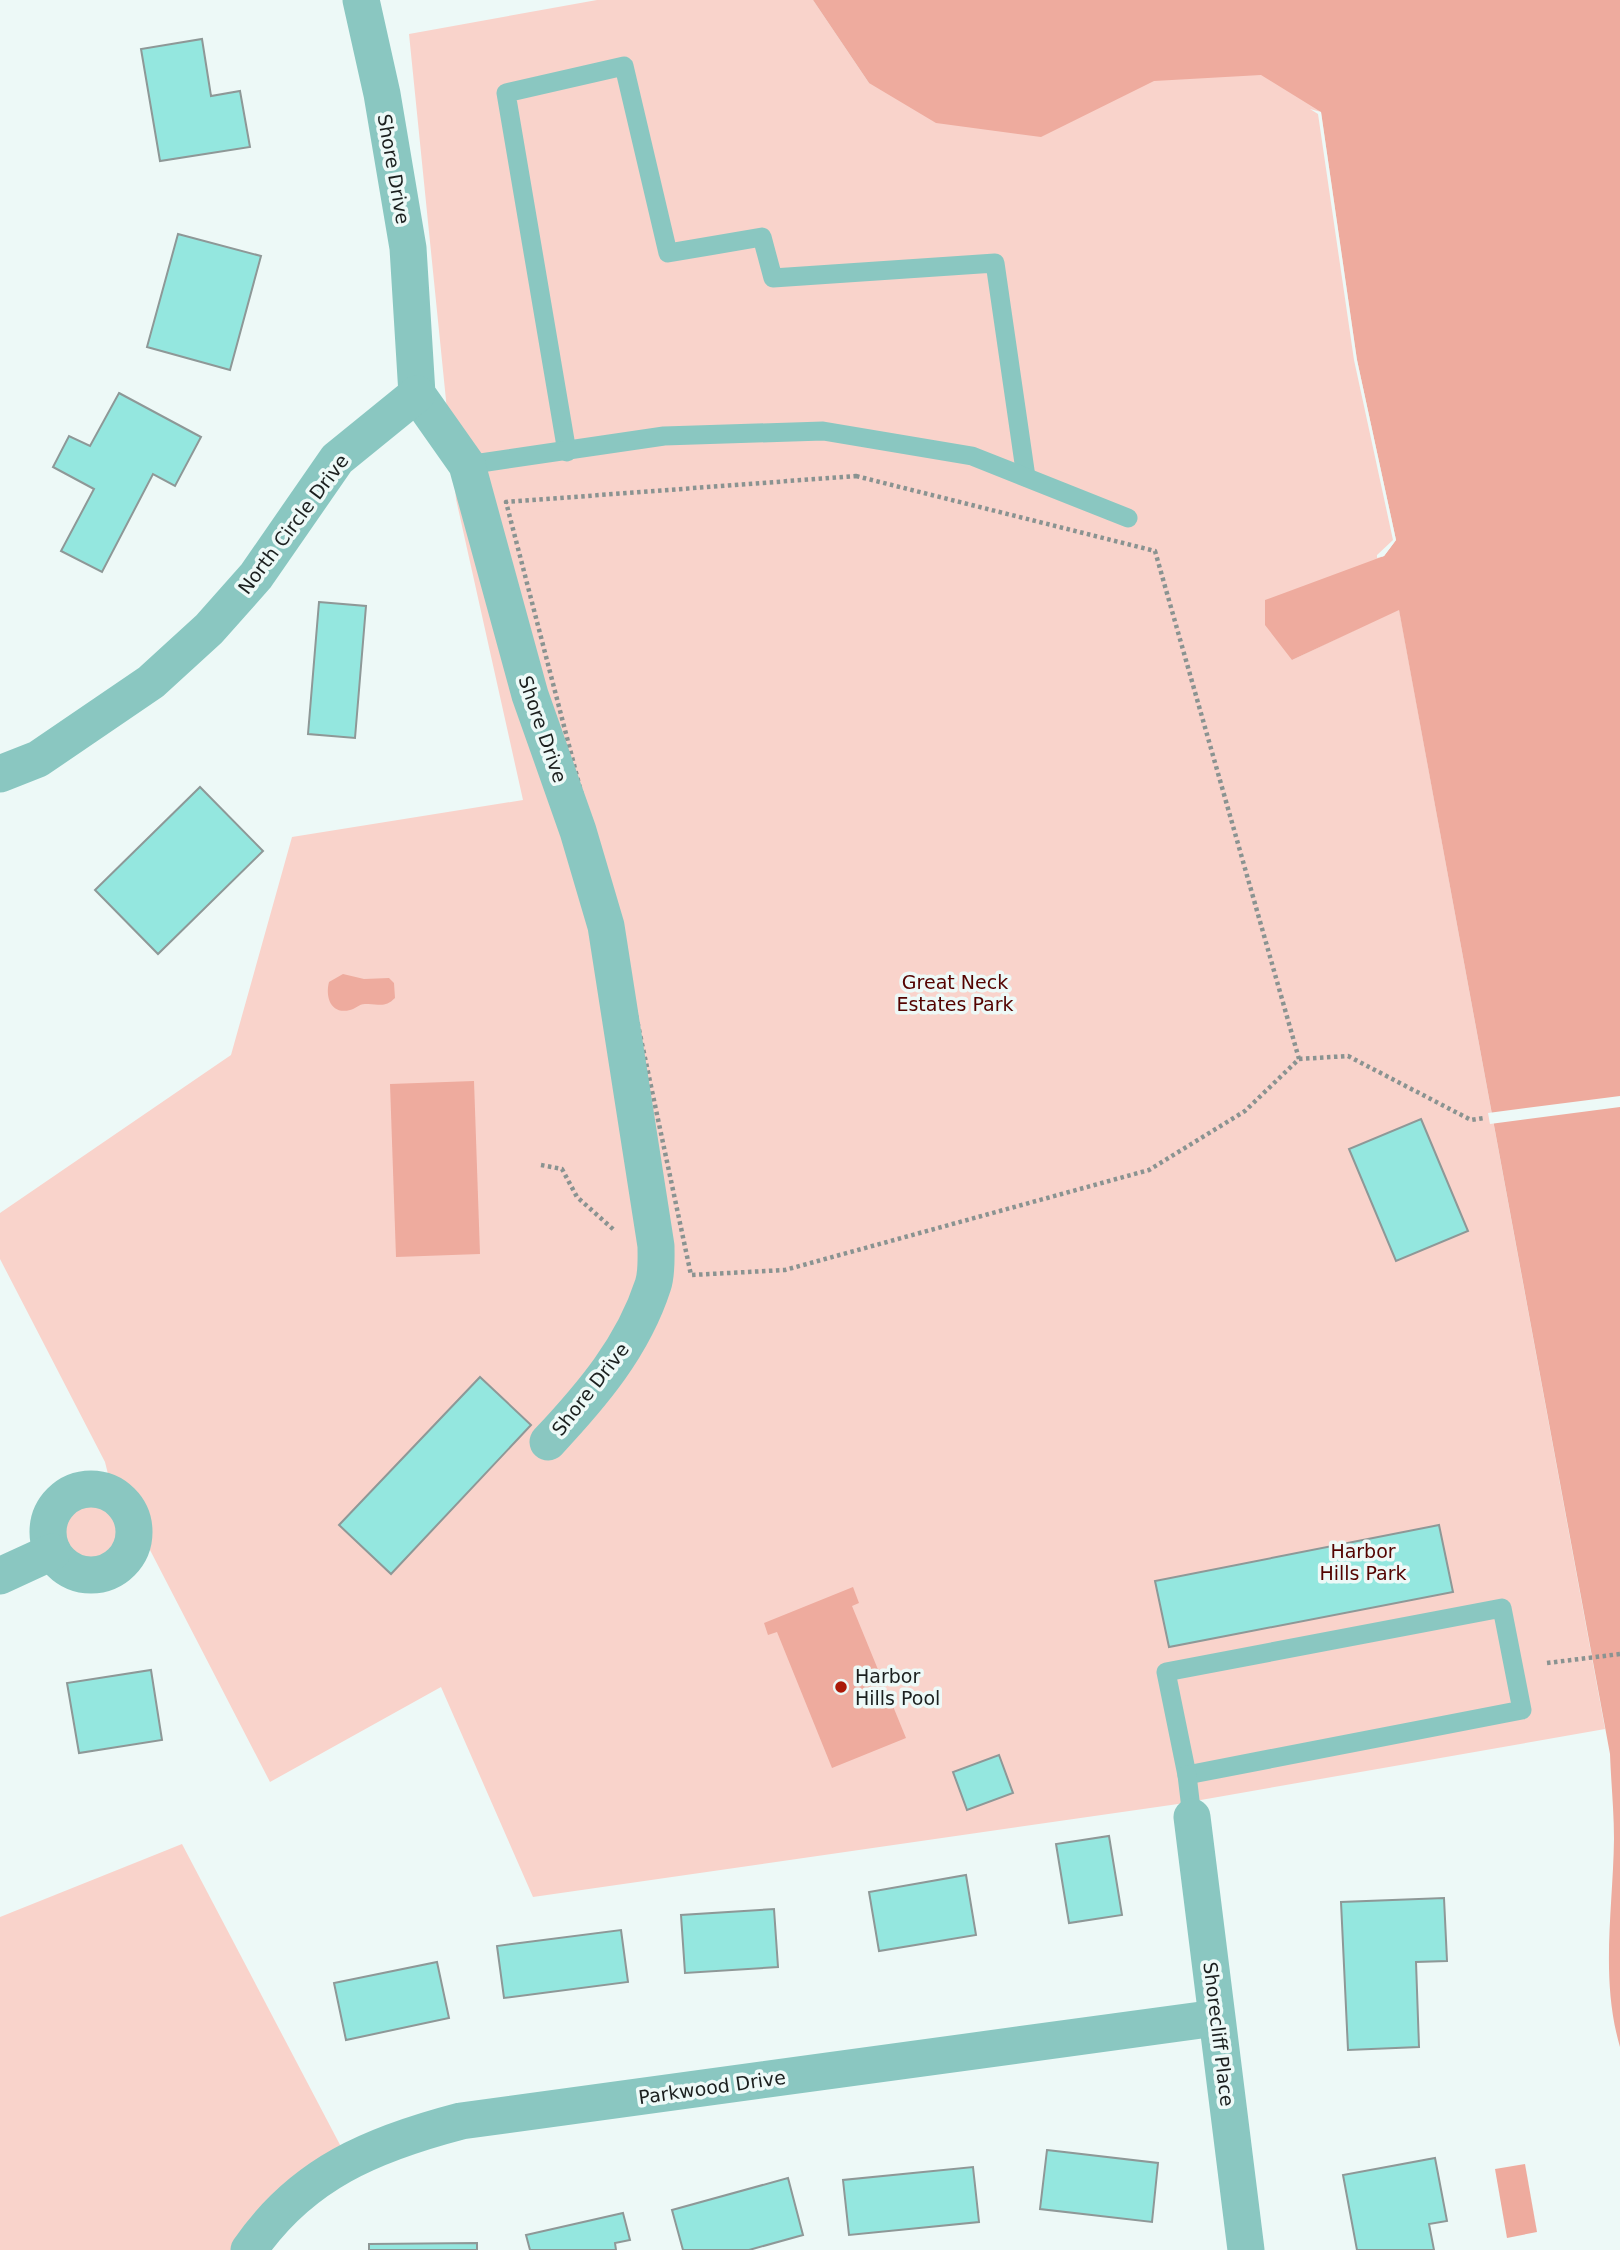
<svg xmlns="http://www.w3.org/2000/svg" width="1620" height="2250" font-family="'DejaVu Sans',sans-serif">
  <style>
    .green { fill: #f9d3cb }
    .water { fill: #eeab9e }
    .pier { fill: #edf9f7 }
    .building { fill: #94e7df; stroke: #8e9897; stroke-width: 2 }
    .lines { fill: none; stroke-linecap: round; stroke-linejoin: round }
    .path { stroke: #8a9391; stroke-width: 4.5; stroke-dasharray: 3.5 3.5; stroke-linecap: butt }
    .lane { stroke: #8ac7c1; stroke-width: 19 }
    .street { stroke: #8ac7c1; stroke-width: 37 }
    .poi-dot { fill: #aa1908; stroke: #edf9f7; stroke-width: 2.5 }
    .labels { text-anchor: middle; stroke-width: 7; stroke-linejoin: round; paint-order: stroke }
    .street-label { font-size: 19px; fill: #1b1f1e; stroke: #edf9f7 }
    .park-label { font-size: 19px; fill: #540300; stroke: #edf9f7 }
    .poi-label { font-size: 19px; fill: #1b1f1e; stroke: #edf9f7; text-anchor: start }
  </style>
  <rect width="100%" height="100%" fill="#edf9f7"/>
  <g class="green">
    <path d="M597 0H813L869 83 1132 50 1362 0 1357 360 1396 540 1292 660 1399 609 1605 1729 1178 1804 533 1897 441 1687 270 1782 150 1550 115 1502 105 1462 0 1259V1213L231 1055 292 837 523 800 456 499 409 34Z"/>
    <circle cx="91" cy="1533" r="36"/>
    <path d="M182 1844 348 2160 249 2250H0V1917Z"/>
  </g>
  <g class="water">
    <path d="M813 0H1620V2047C1600 1978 1613 1910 1614 1839 1614 1811 1611 1782 1610 1754L1399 610 1292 660 1265 625V600L1384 556 1396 540 1357 360 1321 112 1261 75 1154 81 1041 137 936 123 869 83Z"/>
    <path d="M343 974 364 979 389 978 394 983 395 998C384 1009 378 1003 365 1004 359 1004 355 1009 350 1010 331 1015 325 997 329 982Z"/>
    <path d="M474 1081 480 1254 396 1257 390 1084Z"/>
    <path d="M853 1587 859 1603 852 1606 906 1738 832 1768 777 1632 768 1635 764 1623Z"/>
    <path d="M1525 2164 1537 2232 1507 2238 1495 2169Z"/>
  </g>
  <g class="pier">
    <path d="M1310 109 1321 112 1357 360 1396 540 1384 556 1377 558V555L1393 540 1354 360 1318 114Z"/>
    <path d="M1620 1096V1107L1490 1124 1488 1113Z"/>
  </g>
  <g class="building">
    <path d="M202 39 211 96 240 91 250 147 160 161 141 49Z"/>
    <path d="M178 234 261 256 230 370 147 347Z"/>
    <path d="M119 393 201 437 175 486 153 474 102 572 61 551 94 489 53 467 69 436 90 446Z"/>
    <path d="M319 602 366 606 355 738 308 734Z"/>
    <path d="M200 787 263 851 158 954 95 890Z"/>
    <path d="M1421 1119 1468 1231 1396 1261 1349 1149Z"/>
    <path d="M480 1377 531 1425 391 1574 339 1525Z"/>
    <path d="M1439 1525 1453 1592 1169 1647 1155 1581Z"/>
    <path d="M151 1670 162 1740 79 1753 67 1683Z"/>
    <path d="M999 1755 1013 1793 967 1810 953 1772Z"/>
    <path d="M1109 1836 1122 1915 1069 1923 1056 1844Z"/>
    <path d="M966 1875 976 1935 879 1951 869 1892Z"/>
    <path d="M1444 1898 1447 1961 1416 1962 1419 2047 1348 2050 1341 1902Z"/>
    <path d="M774 1909 778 1967 685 1973 681 1915Z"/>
    <path d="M621 1930 628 1982 504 1998 497 1946Z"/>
    <path d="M437 1962 449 2018 346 2040 334 1983Z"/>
    <path d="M1047 2150 1158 2163 1152 2222 1040 2209Z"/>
    <path d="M1435 2158 1447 2221 1429 2224 1434 2250H1357L1343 2175Z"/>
    <path d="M973 2167 979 2222 849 2235 843 2180Z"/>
    <path d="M788 2178 803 2235 749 2250H683L672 2210Z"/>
    <path d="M623 2213 630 2240 615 2243 616 2250H530L526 2235Z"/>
    <path d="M477 2243V2250H369V2244Z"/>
  </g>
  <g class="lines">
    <g class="path">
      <path d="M856 476 1155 551 1299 1059 1245 1111 1149 1170 785 1270 691 1275 623 954 506 502Z"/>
      <path d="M1299 1059 1348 1056 1471 1120 1484 1118"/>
      <path d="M541 1165 562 1169 577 1197 614 1230"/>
      <path d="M1547 1663 1620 1654"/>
    </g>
    <g class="lane">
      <path d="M567 452 506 93 624 66 668 253 762 237 773 278 995 263 1026 477"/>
      <path d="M467 465 664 436 823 431 972 456 1128 518"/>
      <path d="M1502 1608 1522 1710 1187 1775 1166 1672Z"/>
      <path d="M1187 1775 1192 1817"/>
    </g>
    <g class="street">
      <path d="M361 0 382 94 408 248 417 394 467 465 530 695 578 831 606 926 656 1246C656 1258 657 1273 653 1285 633 1347 592 1395 548 1442"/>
      <path d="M0 774 38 759 151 682 209 629 256 576 337 459 417 394"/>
      <circle cx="91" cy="1532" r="43"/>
      <path d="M0 1576 52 1552"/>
      <path d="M1192 1817 1246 2250"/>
      <path d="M249 2250C302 2173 373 2144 461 2121L1216 2018"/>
    </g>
  </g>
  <circle class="poi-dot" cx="841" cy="1687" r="7"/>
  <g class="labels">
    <g class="street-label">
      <text transform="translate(394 169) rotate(80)" y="7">Shore Drive</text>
      <text transform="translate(293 524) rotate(-53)" y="7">North Circle Drive</text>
      <text transform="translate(543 729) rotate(71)" y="7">Shore Drive</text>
      <text transform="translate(590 1389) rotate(-52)" y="7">Shore Drive</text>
      <text transform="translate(1219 2034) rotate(83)" y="7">Shorecliff Place</text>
      <text transform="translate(712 2087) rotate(-8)" y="7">Parkwood Drive</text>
    </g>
    <g class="park-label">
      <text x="955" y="989">Great Neck<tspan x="955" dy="22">Estates Park</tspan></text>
      <text x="1363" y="1558">Harbor<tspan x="1363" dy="22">Hills Park</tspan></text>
    </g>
    <g class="poi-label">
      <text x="855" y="1683">Harbor<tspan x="855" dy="22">Hills Pool</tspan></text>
    </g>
  </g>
</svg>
